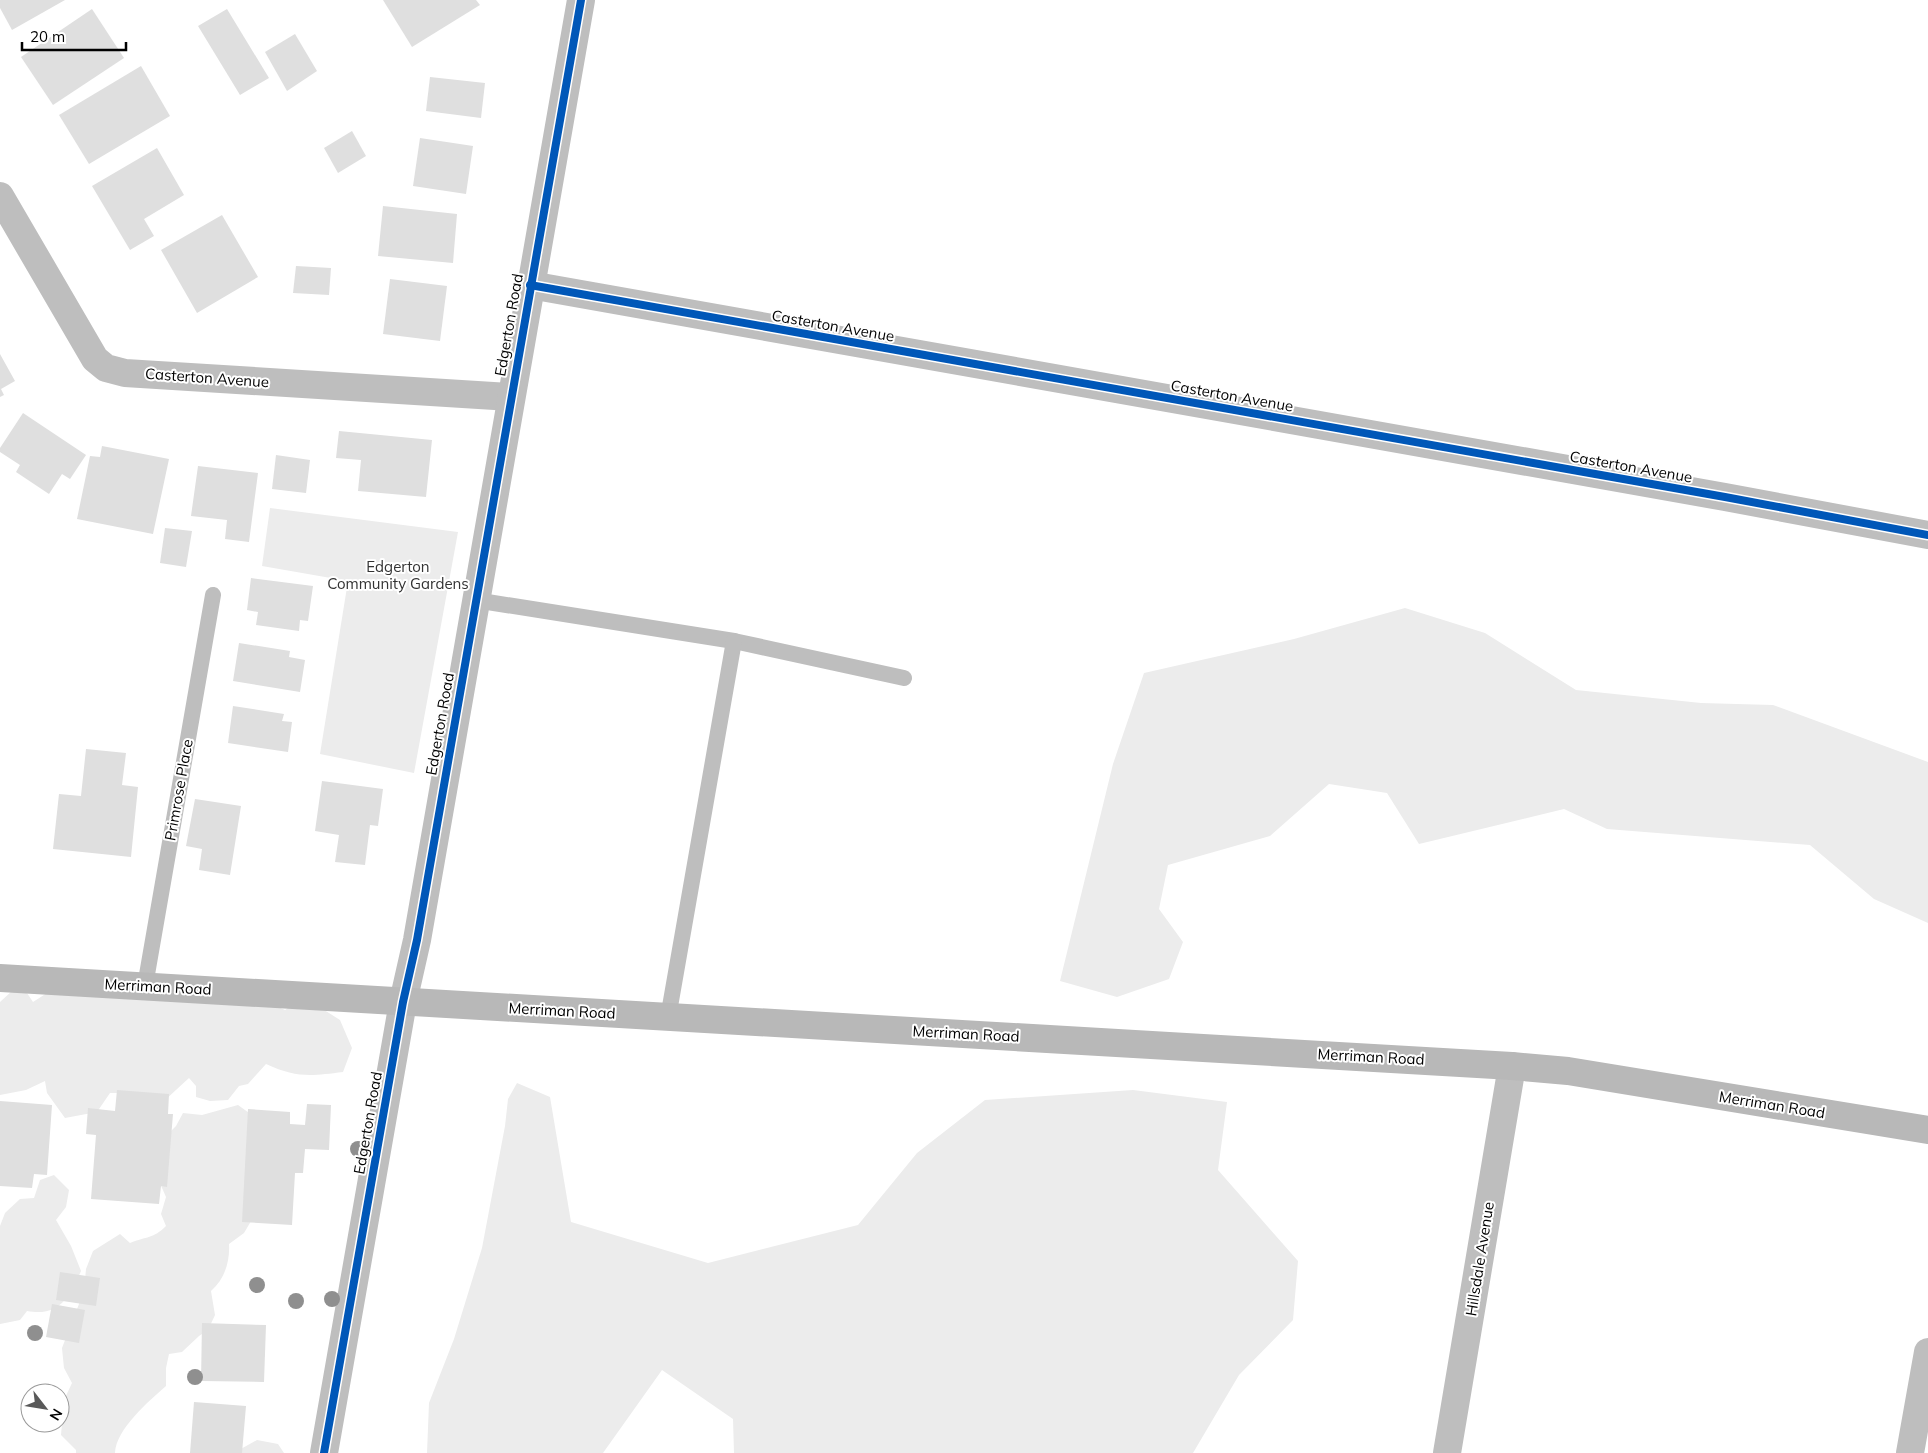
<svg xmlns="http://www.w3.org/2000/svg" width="1928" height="1453" font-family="Mulish,sans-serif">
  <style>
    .green { fill: #ececec }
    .building { fill: #dfdfdf }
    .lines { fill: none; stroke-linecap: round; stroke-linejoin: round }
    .service { stroke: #bebebe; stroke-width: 16 }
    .minor { stroke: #bebebe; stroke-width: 28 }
    .secondary { stroke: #b8b8b8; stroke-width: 28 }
    .cycleway-casing { stroke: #fff; stroke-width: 11 }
    .cycleway { stroke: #0057b8; stroke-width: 8 }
    .tree { fill: #8f8f8f }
    .labels { text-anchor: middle; stroke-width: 4; stroke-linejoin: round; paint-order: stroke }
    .street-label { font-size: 15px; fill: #000; stroke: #fff }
    .park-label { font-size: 15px; fill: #333; stroke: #fff }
  </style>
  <rect width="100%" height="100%" fill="#fff"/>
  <g class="green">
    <path d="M270 508 458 532 414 773 320 754 348 581 262 566Z"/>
    <path d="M1405 608 1485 633 1576 690 1701 703 1773 705 1928 762V923L1874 899 1810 845 1607 829 1564 809 1419 844 1387 793 1329 784 1270 836 1168 865 1159 909 1183 942 1169 979 1117 997 1060 981 1113 764 1144 673 1294 639Z"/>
    <path d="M12 991 27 993 33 1002 47 993 267 1002 285 1010 301 1000 318 1006 340 1020 352 1048 343 1072C311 1076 296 1078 266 1064L248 1084 239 1086 228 1100 210 1101 196 1097V1086L189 1078 164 1101 126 1093H110L97 1112 65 1118 47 1093 45 1081 26 1090 0 1095V1002Z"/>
    <path d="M517 1083 550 1097 571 1222 708 1263 858 1225 917 1153 985 1100 1133 1090 1227 1102 1218 1170 1298 1261 1293 1320 1239 1375 1193 1453H734L733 1419 662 1370 603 1453H427L429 1403 454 1339 482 1248 505 1126 508 1099Z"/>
    <path d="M238 1105 252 1115 257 1211 244 1233 229 1244C230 1261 225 1279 211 1291L215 1315 208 1330 199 1336 182 1352 169 1354 166 1368V1386C149 1401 116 1429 115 1453H76V1450L61 1435 64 1400 72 1383 64 1368 62 1348 84 1291 86 1269 93 1251 120 1234 130 1243C147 1236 153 1239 166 1226L161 1214 166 1197 159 1181 166 1136 176 1126 183 1113 202 1115Z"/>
    <path d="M54 1175 69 1190 66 1207 56 1220 71 1246 81 1271C69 1298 59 1317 27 1311L20 1320 0 1324V1226L5 1213 20 1199 34 1198 40 1180Z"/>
    <path d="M257 1440 278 1444 284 1453H237L239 1450Z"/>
  </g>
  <g class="building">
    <path d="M0 0H65L12 30 0 8Z"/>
    <path d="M383 0H476L480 5 412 47Z"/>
    <path d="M92 9 124 58 53 105 21 57Z"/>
    <path d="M227 9 269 78 240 95 198 26Z"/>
    <path d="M295 34 317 71 287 91 265 52Z"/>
    <path d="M141 66 170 116 89 164 59 115Z"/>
    <path d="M430 77 485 83 481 118 426 111Z"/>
    <path d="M352 131 366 156 338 173 324 148Z"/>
    <path d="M420 138 473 146 466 194 413 186Z"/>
    <path d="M157 148 184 195 144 219 154 236 130 250 92 186Z"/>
    <path d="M383 206 457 214 453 263 378 256Z"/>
    <path d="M222 215 258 277 197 313 161 250Z"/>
    <path d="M296 266 331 268 329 295 293 293Z"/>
    <path d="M390 279 447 286 440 341 383 334Z"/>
    <path d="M0 354 15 381 1 389 4 395 0 397Z"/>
    <path d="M23 413 86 455 70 479 62 474 49 494 16 472 20 465 0 452V448Z"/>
    <path d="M339 431 432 440 426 497 358 491 361 460 336 458Z"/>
    <path d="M102 446 169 459 153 534 77 519 90 456 100 457Z"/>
    <path d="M276 455 310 460 306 493 272 489Z"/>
    <path d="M198 466 258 473 249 542 225 539 227 520 191 516Z"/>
    <path d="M165 528 192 531 186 567 160 563Z"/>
    <path d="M251 578 313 586 308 621 300 620 299 631 256 625 258 612 247 610Z"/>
    <path d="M239 643 290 651 289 657 305 660 300 692 233 681Z"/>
    <path d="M233 706 284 714 282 721 292 722 288 752 228 743Z"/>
    <path d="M86 749 126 753 122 785 138 787 131 857 53 849 59 794 81 796Z"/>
    <path d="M322 781 383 789 378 826 370 825 365 865 335 862 339 835 315 831Z"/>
    <path d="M195 799 241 806 230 875 199 870 202 849 186 846Z"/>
    <path d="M117 1090 169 1094 168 1114H173L167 1187 161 1186 159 1204 91 1199 96 1135 86 1134 88 1108 115 1111Z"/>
    <path d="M0 1101 52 1105 47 1175 34 1174 32 1188 0 1186Z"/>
    <path d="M307 1104 331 1105 329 1150 305 1149 303 1173H295L292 1225 242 1222 248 1109 290 1112V1124L305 1125Z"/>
    <path d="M60 1272 100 1278 96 1306 56 1300Z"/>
    <path d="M52 1304 85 1310 79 1343 46 1337Z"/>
    <path d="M202 1323 266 1325 264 1382 201 1381Z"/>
    <path d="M194 1402 246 1406 242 1453H190Z"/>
  </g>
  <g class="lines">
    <g class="service">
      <path d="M475 600 734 641 904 678"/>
      <path d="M145 986 213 595"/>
      <path d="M668 1018 734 641"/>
    </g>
    <g class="minor">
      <path d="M0 196 95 359 106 368 125 373 511 397"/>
      <path d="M530 285 1725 497 1928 535"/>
      <path d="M324 1453 403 1002 417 940 581 0"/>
      <path d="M1447 1453 1512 1066"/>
      <path d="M1910 1453 1928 1352"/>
    </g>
    <path class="secondary" d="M0 978 1512 1066 1568 1071 1928 1130"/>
    <g class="cycleway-casing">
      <g id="cycleway">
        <path d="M530 285 1725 497 1928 535"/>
        <path d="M324 1453 403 1002 417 940 581 0"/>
      </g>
    </g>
    <use href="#cycleway" class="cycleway"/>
  </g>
  <g class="tree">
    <circle cx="358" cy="1149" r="8"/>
    <circle cx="257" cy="1285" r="8"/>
    <circle cx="332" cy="1299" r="8"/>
    <circle cx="296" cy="1301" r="8"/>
    <circle cx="35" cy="1333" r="8"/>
    <circle cx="195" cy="1377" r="8"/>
  </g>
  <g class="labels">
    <g class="street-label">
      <text transform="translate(509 325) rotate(-80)" y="5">Edgerton Road</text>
      <text transform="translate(833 326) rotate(10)" y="5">Casterton Avenue</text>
      <text transform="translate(207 378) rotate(4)" y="5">Casterton Avenue</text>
      <text transform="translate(1232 396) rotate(10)" y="5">Casterton Avenue</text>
      <text transform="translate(1631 467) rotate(10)" y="5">Casterton Avenue</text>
      <text transform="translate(440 724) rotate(-80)" y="5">Edgerton Road</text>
      <text transform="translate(179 790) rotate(-80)" y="5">Primrose Place</text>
      <text transform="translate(158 987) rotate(3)" y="5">Merriman Road</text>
      <text transform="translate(562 1011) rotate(3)" y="5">Merriman Road</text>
      <text transform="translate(966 1034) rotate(3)" y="5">Merriman Road</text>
      <text transform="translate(1371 1057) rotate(3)" y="5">Merriman Road</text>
      <text transform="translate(1772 1105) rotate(9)" y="5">Merriman Road</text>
      <text transform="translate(368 1123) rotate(-80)" y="5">Edgerton Road</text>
      <text transform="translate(1480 1259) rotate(-81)" y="5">Hillsdale Avenue</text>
    </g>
    <g class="park-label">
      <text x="398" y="572">Edgerton<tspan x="398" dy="17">Community Gardens</tspan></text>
    </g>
  </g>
  <g transform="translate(45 1408) rotate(121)"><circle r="24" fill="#ffffff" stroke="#999999"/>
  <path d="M0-4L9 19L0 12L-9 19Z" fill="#595959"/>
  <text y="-8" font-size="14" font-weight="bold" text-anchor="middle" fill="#000000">N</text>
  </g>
  <path d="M22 42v8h104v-8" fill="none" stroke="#000000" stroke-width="2.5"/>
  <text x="30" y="42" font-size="15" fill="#000000" stroke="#ffffff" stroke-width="4" paint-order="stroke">20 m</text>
</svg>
